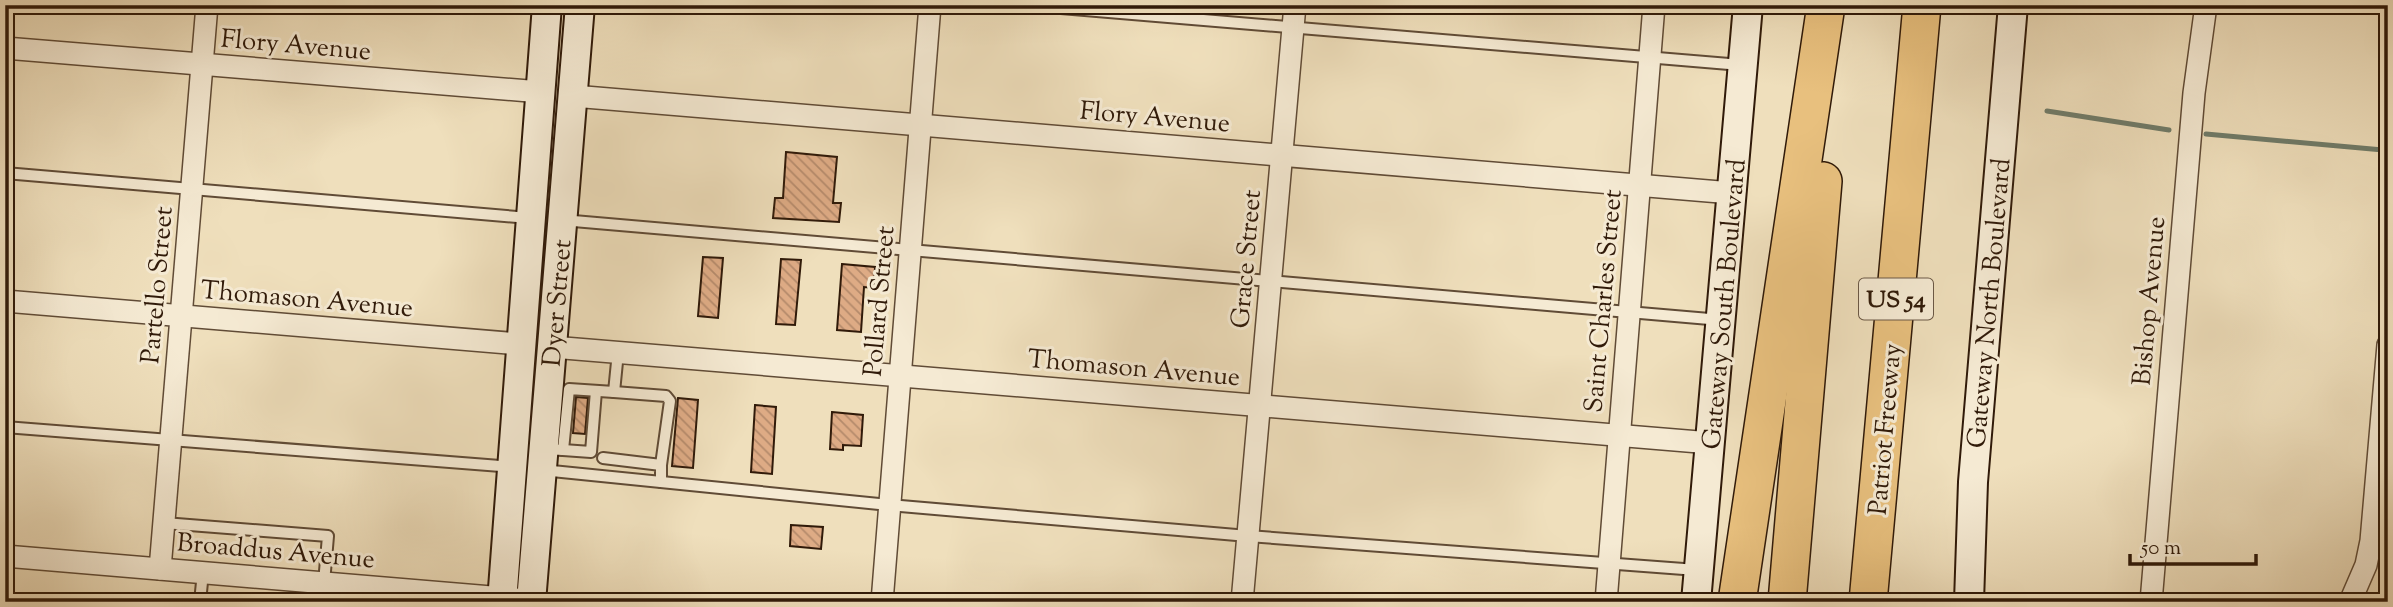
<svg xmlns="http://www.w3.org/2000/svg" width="2393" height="607" font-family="'Sorts Mill Goudy',serif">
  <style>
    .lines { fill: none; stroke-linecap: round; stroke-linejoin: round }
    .stream { stroke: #707c6a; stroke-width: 5 }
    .building { fill: url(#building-back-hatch); stroke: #301a09; stroke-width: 2 }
    .service-casing { stroke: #604b36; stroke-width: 14 }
    .minor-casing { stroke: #604b36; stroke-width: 24 }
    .secondary-casing { stroke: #301a09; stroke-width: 32 }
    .motorway-casing { stroke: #301a09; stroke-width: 40 }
    .service { stroke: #f5ead3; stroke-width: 10 }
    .minor { stroke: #f5ead3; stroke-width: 21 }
    .secondary { stroke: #f5ead3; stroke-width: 28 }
    .motorway { stroke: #e8c07e; stroke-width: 37 }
    .labels { text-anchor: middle; stroke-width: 6; stroke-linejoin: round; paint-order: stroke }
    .shield { fill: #f5ead3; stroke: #6b5846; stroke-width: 2 }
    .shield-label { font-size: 24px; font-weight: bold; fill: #301a09 }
    .street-label { font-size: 26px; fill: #301a09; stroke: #f5ead3 }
  </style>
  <defs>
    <pattern id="building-back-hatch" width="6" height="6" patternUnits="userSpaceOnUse" patternTransform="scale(1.75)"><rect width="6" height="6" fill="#deab85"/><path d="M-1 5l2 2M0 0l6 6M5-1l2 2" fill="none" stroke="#b48a6b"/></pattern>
  </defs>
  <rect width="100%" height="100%" fill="#efdfbc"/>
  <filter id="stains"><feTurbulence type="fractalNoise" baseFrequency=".00286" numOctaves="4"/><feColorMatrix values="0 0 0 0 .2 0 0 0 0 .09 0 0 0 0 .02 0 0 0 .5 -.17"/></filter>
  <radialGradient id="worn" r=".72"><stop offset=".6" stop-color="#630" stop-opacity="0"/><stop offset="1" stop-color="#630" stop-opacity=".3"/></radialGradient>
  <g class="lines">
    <g class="stream">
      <path d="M2047 111 2169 130"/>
      <path d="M2206 134 2383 150"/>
    </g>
  </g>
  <g class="building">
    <path d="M786 152 837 157 833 203H841L839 222 773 218 775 198H783Z"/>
    <path d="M703 257 723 258 718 318 698 316Z"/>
    <path d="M781 259 801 260 795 325 776 324Z"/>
    <path d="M842 264 875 267 874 288 864 287 861 332 837 330Z"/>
    <path d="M576 397 588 398 585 434 573 433Z"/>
    <path d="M678 398 698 400 693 468 672 466Z"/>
    <path d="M755 405 776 407 772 474 751 472Z"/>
    <path d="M832 412 863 415 861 446 843 445V450L830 449Z"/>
    <path d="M791 525 823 527 821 549 790 546Z"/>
  </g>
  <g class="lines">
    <g class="service-casing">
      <g id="service">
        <path d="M1025 5 1741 65"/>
        <path d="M5 173 529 218"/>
        <path d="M562 220 1721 320"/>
        <path d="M614 392 666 396 670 401 661 465"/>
        <path d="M5 427 512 467"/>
        <path d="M545 449 563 450 569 389 614 392 618 352"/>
        <path d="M563 450 591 452 596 391"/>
        <path d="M603 458 661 465V482"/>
        <path d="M542 470 889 505 1248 536 1697 570"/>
        <path d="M164 523 328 536 324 583"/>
        <path d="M200 602 203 572"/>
      </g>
    </g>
    <g class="minor-casing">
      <g id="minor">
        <path d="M5 48 541 92"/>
        <path d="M573 96 1732 193"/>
        <path d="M5 301 520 344"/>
        <path d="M552 347 1711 443"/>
        <path d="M5 556 516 599"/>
        <path d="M160 569 207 5"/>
        <path d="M882 602 930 5"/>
        <path d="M1242 602 1295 5"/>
        <path d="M1606 602 1654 5"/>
        <path d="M2151 602 2194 93 2206 5"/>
        <path d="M2350 602 2366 565 2371 541 2388 345"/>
      </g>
    </g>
    <g class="secondary-casing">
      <g id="secondary">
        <path d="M502 602 547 5"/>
        <path d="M531 602 580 5"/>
        <path d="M1696 602 1748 5"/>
        <path d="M1969 602 1973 482 2013 5"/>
      </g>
    </g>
    <g class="motorway-casing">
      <g id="motorway">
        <path d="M1737 602 1826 5"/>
        <path d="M1787 602 1823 181"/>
        <path d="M1868 602 1922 5"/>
      </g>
    </g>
    <use href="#service" class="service"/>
    <use href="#minor" class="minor"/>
    <use href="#secondary" class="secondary"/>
    <use href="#motorway" class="motorway"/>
  </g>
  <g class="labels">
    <rect class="shield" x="1859" y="278.5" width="74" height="41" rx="5"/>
    <g class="shield-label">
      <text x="1896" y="307">US 54</text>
    </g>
    <g class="street-label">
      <text transform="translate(296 44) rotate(5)" y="9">Flory Avenue</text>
      <text transform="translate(1155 116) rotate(5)" y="9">Flory Avenue</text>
      <text transform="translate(1245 259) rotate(-85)" y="9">Grace Street</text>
      <text transform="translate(156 285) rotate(-85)" y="9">Partello Street</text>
      <text transform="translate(307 298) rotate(5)" y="9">Thomason Avenue</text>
      <text transform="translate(878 301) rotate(-85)" y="9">Pollard Street</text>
      <text transform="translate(1602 301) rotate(-85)" y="9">Saint Charles Street</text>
      <text transform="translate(2148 301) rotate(-85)" y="9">Bishop Avenue</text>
      <text transform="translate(556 303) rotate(-85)" y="9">Dyer Street</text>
      <text transform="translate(1988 303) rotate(-85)" y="9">Gateway North Boulevard</text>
      <text transform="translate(1723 304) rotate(-85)" y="9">Gateway South Boulevard</text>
      <text transform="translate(1134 367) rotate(5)" y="9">Thomason Avenue</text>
      <text transform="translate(1884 429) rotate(-85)" y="9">Patriot Freeway</text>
      <text transform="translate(276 550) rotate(5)" y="9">Broaddus Avenue</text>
    </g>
  </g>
  <rect width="2393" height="607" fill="none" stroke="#efdfbc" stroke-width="28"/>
  <rect x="7" y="7" width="2379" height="593" fill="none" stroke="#301a09" stroke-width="3.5"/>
  <rect x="14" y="14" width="2365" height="579" fill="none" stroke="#301a09" stroke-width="2"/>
  <path d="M2130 554v10h126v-10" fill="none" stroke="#301a09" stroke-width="3.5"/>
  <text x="2141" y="554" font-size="21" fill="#301a09" stroke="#f5ead3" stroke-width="5" paint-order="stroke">50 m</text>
  <rect width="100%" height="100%" filter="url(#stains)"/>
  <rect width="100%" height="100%" fill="url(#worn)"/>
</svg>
